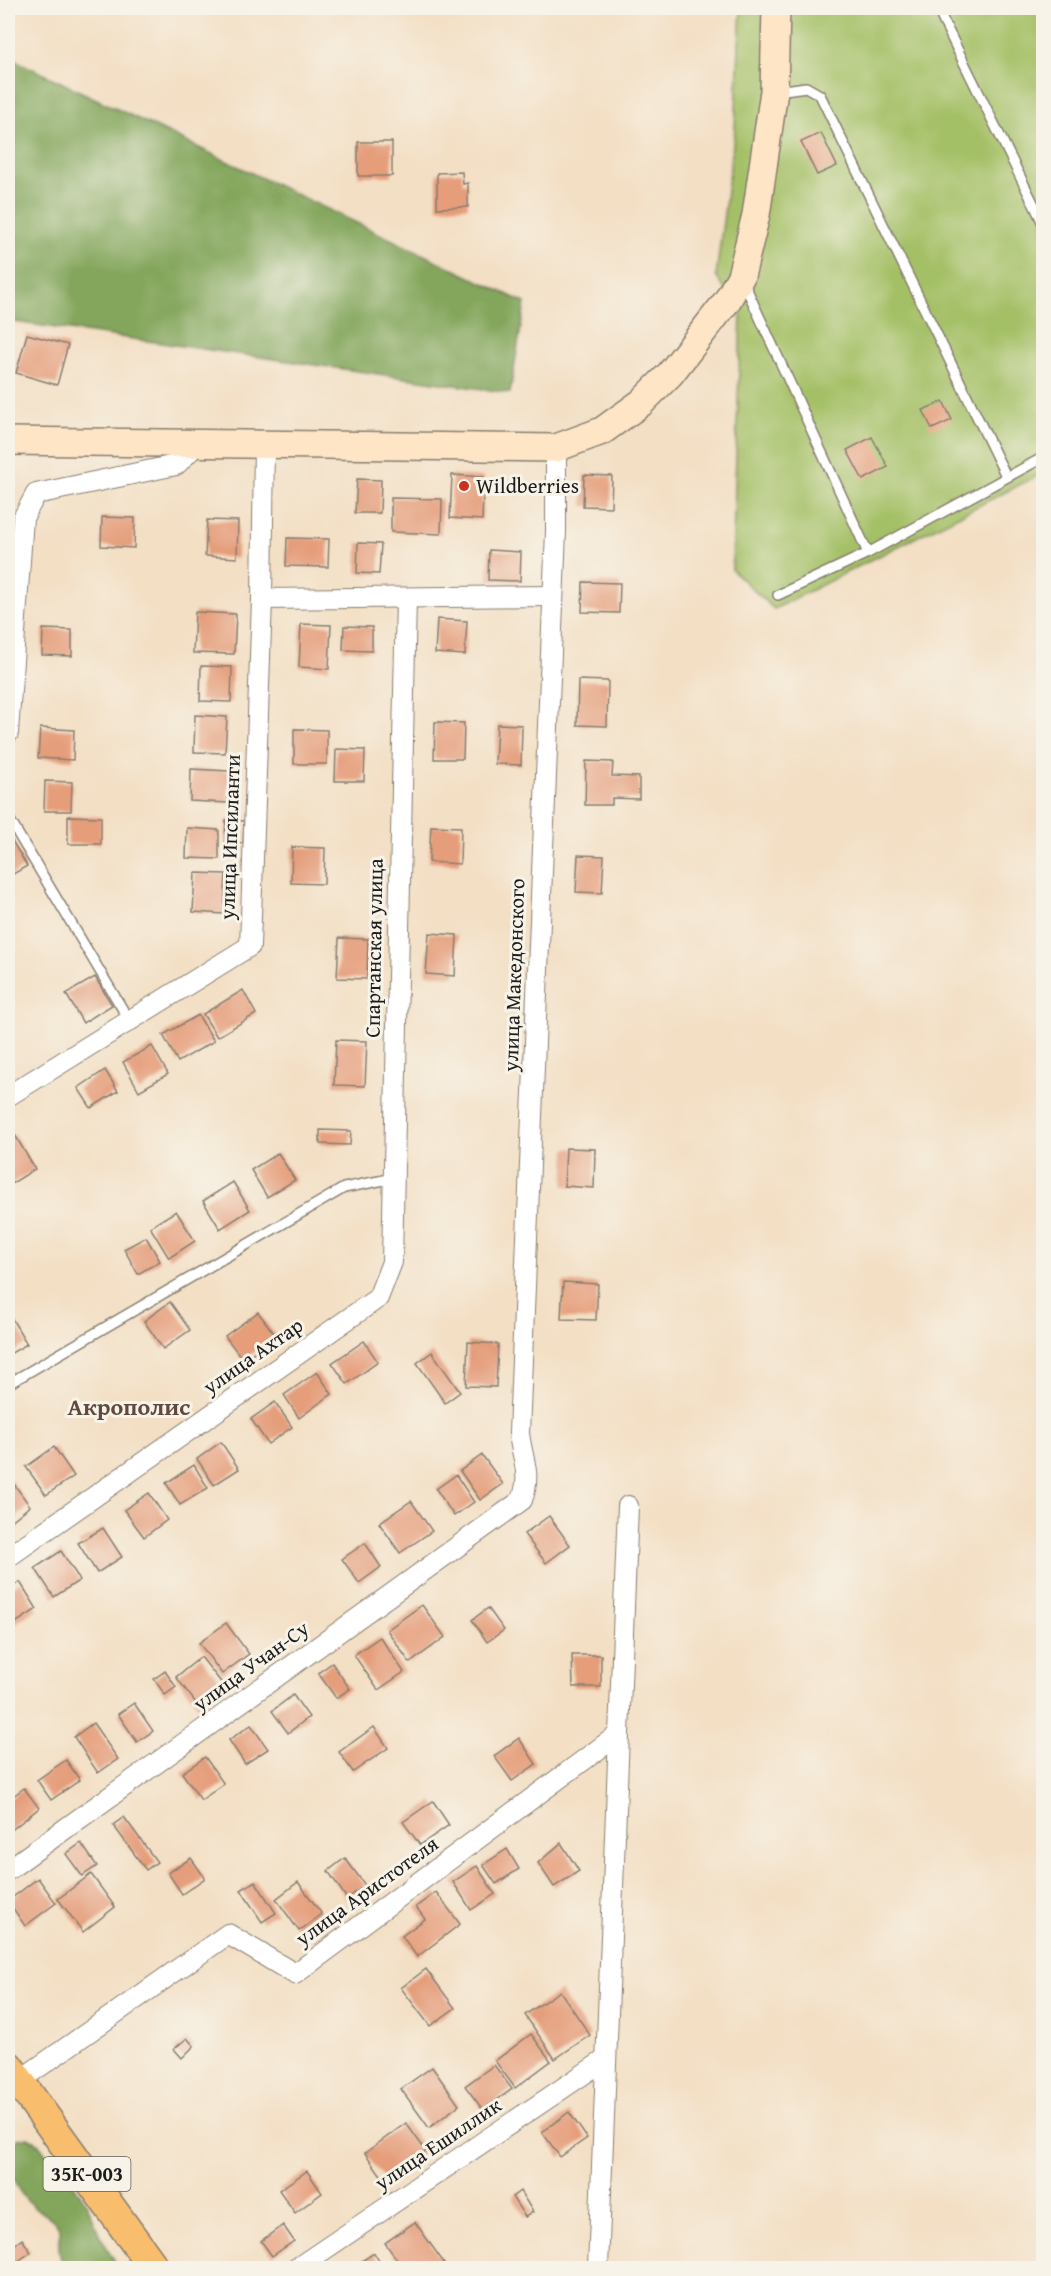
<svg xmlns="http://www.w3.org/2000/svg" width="1051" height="2276" font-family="'Gentium Book Plus',serif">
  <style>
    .green { fill: #a4c066; stroke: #606e41; stroke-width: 1.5 }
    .forest { fill: #83a65b; stroke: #50613c; stroke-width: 1.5 }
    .building { fill: #e59d7a }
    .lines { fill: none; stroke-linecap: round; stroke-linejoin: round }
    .lane-casing { stroke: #887e70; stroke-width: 12 }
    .street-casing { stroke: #887e70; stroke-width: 22 }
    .secondary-casing { stroke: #887e70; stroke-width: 30 }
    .primary-casing { stroke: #887e70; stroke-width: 33 }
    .lane { stroke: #fff; stroke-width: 9 }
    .street { stroke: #fff; stroke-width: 20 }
    .secondary { stroke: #fde5c5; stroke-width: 27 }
    .primary { stroke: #f9be6d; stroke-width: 30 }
    .poi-dot { fill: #c8321e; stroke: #f7f3e8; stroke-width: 2 }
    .labels { text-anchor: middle; stroke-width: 6; stroke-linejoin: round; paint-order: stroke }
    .shield { fill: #f7f3e8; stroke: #5e5c59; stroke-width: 1.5 }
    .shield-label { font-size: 20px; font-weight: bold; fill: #1c1c1c }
    .poi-label { font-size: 21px; fill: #1c1c1c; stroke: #f7f3e8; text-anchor: start }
    .street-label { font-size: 21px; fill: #1c1c1c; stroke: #f7f3e8 }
    .quarter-label { font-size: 24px; font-weight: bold; fill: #62493d; stroke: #f7f3e8 }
  </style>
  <rect width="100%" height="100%" fill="#f7f3e8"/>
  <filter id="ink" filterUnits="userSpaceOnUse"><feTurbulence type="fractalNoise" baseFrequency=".0167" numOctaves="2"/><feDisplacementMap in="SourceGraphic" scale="12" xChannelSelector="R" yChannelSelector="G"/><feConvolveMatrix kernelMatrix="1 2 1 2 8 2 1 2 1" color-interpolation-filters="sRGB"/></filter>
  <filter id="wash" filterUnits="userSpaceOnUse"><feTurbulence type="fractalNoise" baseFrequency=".008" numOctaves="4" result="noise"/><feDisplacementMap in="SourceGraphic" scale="24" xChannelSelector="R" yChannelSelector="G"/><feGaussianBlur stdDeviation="1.35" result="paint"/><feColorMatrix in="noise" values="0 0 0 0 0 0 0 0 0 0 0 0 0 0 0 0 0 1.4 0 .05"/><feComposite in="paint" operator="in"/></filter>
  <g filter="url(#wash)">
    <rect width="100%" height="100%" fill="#f3dfc4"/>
    <path class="green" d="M741 8H1043V473L774 609 732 570 741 314 716 276 735 129Z"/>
    <g class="forest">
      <path d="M8 57 525 303 510 393 8 321Z"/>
      <path d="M28 2137 38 2143 52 2162 68 2176 87 2204 100 2236 119 2268H65C62 2263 60 2257 59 2250 58 2242 63 2236 59 2227 53 2217 42 2213 33 2206 13 2190 4 2162 17 2139Z"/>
    </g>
    <g id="blocks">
      <g class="building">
        <path d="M821 133 837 166 817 175 801 142Z"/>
        <rect x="358" y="142" width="34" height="34"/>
        <path d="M462 172 463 184 468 183V207L437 208V173Z"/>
        <path d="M27 334 68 345 57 385 16 373Z"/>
        <path d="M943 401 952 420 932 429 923 410Z"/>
        <path d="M872 437 888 467 863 480 847 450Z"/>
        <path d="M452 475 484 477 482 520 450 518Z"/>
        <path d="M584 475 612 476 611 507 583 506Z"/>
        <path d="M357 479 381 480 380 513H355Z"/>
        <path d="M391 498 442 499 441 534 391 532Z"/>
        <path d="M102 517 135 518 134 548 101 546Z"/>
        <path d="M207 520 238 521 237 558 205 556Z"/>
        <path d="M287 538 329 539 328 567 286 566Z"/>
        <path d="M358 543 381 544 379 574 357 573Z"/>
        <path d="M489 550 521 552 520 581 488 580Z"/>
        <path d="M583 582 620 583 619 613 582 612Z"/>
        <path d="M195 612 236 614 234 654 193 653Z"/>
        <path d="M437 619 467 621 465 655 435 653Z"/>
        <path d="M301 624 331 625 329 669 299 667Z"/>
        <path d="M344 626 372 627V651L343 650Z"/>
        <path d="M43 629 72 630V656L42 655Z"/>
        <path d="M201 666 232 667 231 702 200 701Z"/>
        <path d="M578 680 608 681 607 726 577 725Z"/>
        <path d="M195 715 227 717 225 753 194 752Z"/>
        <path d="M435 722 464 723 463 759H434Z"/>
        <path d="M497 724 522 725 521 765 495 764Z"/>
        <path d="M40 728 74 730 73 760 38 758Z"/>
        <path d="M294 729 327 730V764H294Z"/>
        <path d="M336 749 365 750 364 781H335Z"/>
        <path d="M586 761 613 762 612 776 639 777V799L612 798V805H585Z"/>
        <path d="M191 769 229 771 228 803 190 801Z"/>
        <path d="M45 781 72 782 71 811H44Z"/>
        <path d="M68 816 101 817V844H68Z"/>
        <path d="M226 820 244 821 243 843 225 842Z"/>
        <path d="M431 826 461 827 460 864 429 862Z"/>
        <path d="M187 828 219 830V859L186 858Z"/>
        <path d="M11 839 27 866 8 877V841Z"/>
        <path d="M292 847 325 848 324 884 291 883Z"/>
        <path d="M578 855 604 856 602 893 576 892Z"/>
        <path d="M195 873 226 874 224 914 193 912Z"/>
        <path d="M429 933 457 935 455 976 426 974Z"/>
        <path d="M339 938 368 939 367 979 337 978Z"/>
        <path d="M95 977 112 1005 83 1023 66 994Z"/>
        <path d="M243 990 256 1014 217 1037 203 1014Z"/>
        <path d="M198 1015 214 1041 178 1062 163 1035Z"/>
        <path d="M336 1040 367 1041 365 1086 334 1085Z"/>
        <path d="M152 1046 168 1074 139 1091 123 1062Z"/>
        <path d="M105 1070 118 1091 91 1108 78 1088Z"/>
        <path d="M320 1130 351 1131 350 1145 320 1144Z"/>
        <path d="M15 1135 35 1169 8 1186V1139Z"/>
        <path d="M566 1148 595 1149 594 1188 564 1186Z"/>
        <path d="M278 1153 295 1180 267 1197 251 1170Z"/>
        <path d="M233 1182 250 1210 220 1229 203 1201Z"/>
        <path d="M176 1211 195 1241 169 1258 150 1227Z"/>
        <path d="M146 1237 160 1261 138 1274 124 1249Z"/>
        <path d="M563 1282 598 1284 596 1320 561 1319Z"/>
        <path d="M170 1302 190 1330 163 1349 144 1321Z"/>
        <path d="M8 1312 27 1344 8 1355Z"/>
        <path d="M258 1312 276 1336 243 1360 225 1336Z"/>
        <path d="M364 1341 378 1362 347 1384 332 1363Z"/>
        <path d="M468 1342 498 1344 496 1387 466 1386Z"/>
        <path d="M432 1352 460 1392 445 1403 417 1363Z"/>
        <path d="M317 1372 332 1394 299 1418 284 1395Z"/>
        <path d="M275 1402 292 1427 268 1444 251 1419Z"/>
        <path d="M221 1442 239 1469 214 1485 197 1459Z"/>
        <path d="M54 1447 74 1476 46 1495 26 1467Z"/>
        <path d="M482 1455 503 1484 480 1500 460 1471Z"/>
        <path d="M194 1465 208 1488 180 1505 166 1483Z"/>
        <path d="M456 1475 474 1502 454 1516 436 1489Z"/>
        <path d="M11 1480 30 1506 10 1522 8 1482Z"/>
        <path d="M149 1493 167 1520 144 1537 124 1510Z"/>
        <path d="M411 1501 432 1531 400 1553 379 1523Z"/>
        <path d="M549 1516 570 1545 546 1563 524 1534Z"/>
        <path d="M103 1528 122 1557 97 1573 78 1543Z"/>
        <path d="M365 1543 381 1567 359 1583 342 1559Z"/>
        <path d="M61 1551 80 1580 54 1597 35 1568Z"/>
        <path d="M20 1582 37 1609 14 1624 8 1613V1589Z"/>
        <path d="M422 1605 445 1637 410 1663 387 1630Z"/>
        <path d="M488 1608 504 1630 487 1642 472 1620Z"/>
        <path d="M226 1623 249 1654 222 1674 199 1643Z"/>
        <path d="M380 1637 404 1672 378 1690 354 1655Z"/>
        <path d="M572 1655H601V1687H573Z"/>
        <path d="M201 1657 224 1686 199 1707 176 1677Z"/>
        <path d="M332 1663 350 1689 336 1698 318 1673Z"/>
        <path d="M165 1671 176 1687 165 1695 154 1679Z"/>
        <path d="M293 1695 309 1717 288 1733 272 1711Z"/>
        <path d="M134 1703 153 1731 137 1742 118 1714Z"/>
        <path d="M93 1723 118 1759 98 1773 74 1737Z"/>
        <path d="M251 1725 268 1749 245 1764 229 1740Z"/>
        <path d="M374 1727 388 1748 353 1772 339 1752Z"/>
        <path d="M519 1738 536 1764 512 1781 494 1756Z"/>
        <path d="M205 1757 224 1784 201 1800 182 1773Z"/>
        <path d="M66 1760 80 1780 51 1800 37 1780Z"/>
        <path d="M24 1788 39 1808 9 1832 8 1800Z"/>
        <path d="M433 1801 449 1825 420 1845 403 1822Z"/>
        <path d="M124 1817 157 1862 146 1870 113 1825Z"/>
        <path d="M81 1843 97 1866 82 1876 66 1854Z"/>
        <path d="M561 1843 579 1871 554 1887 538 1863Z"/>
        <path d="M507 1849 519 1869 496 1884 483 1865Z"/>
        <path d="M191 1858 205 1878 182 1894 168 1873Z"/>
        <path d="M345 1858 365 1885 347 1899 328 1871Z"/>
        <path d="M477 1866 495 1894 471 1910 453 1882Z"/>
        <path d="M91 1874 115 1907 83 1932 58 1899Z"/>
        <path d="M38 1878 56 1903 25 1926 8 1901Z"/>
        <path d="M255 1881 276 1913 262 1922 241 1890Z"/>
        <path d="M298 1882 322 1914 299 1931 276 1899Z"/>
        <path d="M436 1892 460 1924 417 1957 402 1936 425 1919 416 1907Z"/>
        <path d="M426 1969 455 2008 430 2026 401 1988Z"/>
        <path d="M560 1991 590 2035 555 2059 525 2015Z"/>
        <path d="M531 2034 551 2061 515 2088 495 2061Z"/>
        <path d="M187 2038 194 2046 182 2058 174 2049Z"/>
        <path d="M494 2065 512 2089 483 2110 465 2086Z"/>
        <path d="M432 2067 459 2105 429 2128 401 2089Z"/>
        <path d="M569 2112 587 2138 560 2157 542 2132Z"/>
        <path d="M406 2123 426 2151 385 2181 365 2153Z"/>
        <path d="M307 2171 322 2193 295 2213 279 2190Z"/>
        <path d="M520 2191 533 2212 525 2217 512 2197Z"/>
        <path d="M415 2222 444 2263 437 2268H403L385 2243Z"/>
        <path d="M283 2225 294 2241 272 2256 261 2241Z"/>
        <path d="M22 2239 31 2252 8 2268V2250Z"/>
        <path d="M374 2253 384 2268H351Z"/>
      </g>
    </g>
  </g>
  <g filter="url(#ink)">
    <use href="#blocks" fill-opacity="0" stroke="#887e70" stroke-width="1.5"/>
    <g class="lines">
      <g class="lane-casing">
        <g id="lane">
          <path d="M937 8 1044 225"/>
          <path d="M777 91 806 87 820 95 1006 476"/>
          <path d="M743 281 868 553"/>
          <path d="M778 595 868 553 1044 457"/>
          <path d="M8 817 129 1020"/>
          <path d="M8 1384 344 1188 394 1178"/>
        </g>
      </g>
      <g class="street-casing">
        <g id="street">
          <path d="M262 599 553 596"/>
          <path d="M8 733 23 518 36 494 176 465 195 446"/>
          <path d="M8 1096 250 946 262 599 264 445"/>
          <path d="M8 1557 378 1298 392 1262 406 598"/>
          <path d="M8 1870 522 1500C532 1472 522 1460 519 1433L556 531V448"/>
          <path d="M19 2081 228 1934 295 1974 619 1734"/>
          <path d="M297 2268 606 2059"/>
          <path d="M598 2268 628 1506"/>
        </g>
      </g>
      <g class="secondary-casing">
        <path id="secondary" d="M8 441 556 448 602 431 641 403 670 374 727 301 741 276 756 215 774 91 776 8"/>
      </g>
      <g class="primary-casing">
        <path id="primary" d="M8 2066 154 2268"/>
      </g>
      <use href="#lane" class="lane"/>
      <use href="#street" class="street"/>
      <use href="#secondary" class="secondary"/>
      <use href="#primary" class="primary"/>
    </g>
  </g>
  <circle class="poi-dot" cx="464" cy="486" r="6"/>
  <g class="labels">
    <rect class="shield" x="43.5" y="2157" width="87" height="34" rx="4.5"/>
    <g class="shield-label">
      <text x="87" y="2181">35К-003</text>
    </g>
    <g class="poi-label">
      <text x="476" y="493">Wildberries</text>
    </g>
    <g class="street-label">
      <text transform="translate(230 837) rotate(-88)" y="7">улица Ипсиланти</text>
      <text transform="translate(374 948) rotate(-89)" y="7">Спартанская улица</text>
      <text transform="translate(514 975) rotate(-88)" y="7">улица Македонского</text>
      <text transform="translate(253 1356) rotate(-35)" y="7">улица Ахтар</text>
      <text transform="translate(251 1666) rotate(-36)" y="7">улица Учан-Су</text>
      <text transform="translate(367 1891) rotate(-36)" y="7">улица Аристотеля</text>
      <text transform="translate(438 2144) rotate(-34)" y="7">улица Ешиллик</text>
    </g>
    <g class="quarter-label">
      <text x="129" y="1415">Акрополис</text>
    </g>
  </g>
  <rect width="1051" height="2276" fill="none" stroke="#f7f3e8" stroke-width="30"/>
</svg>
